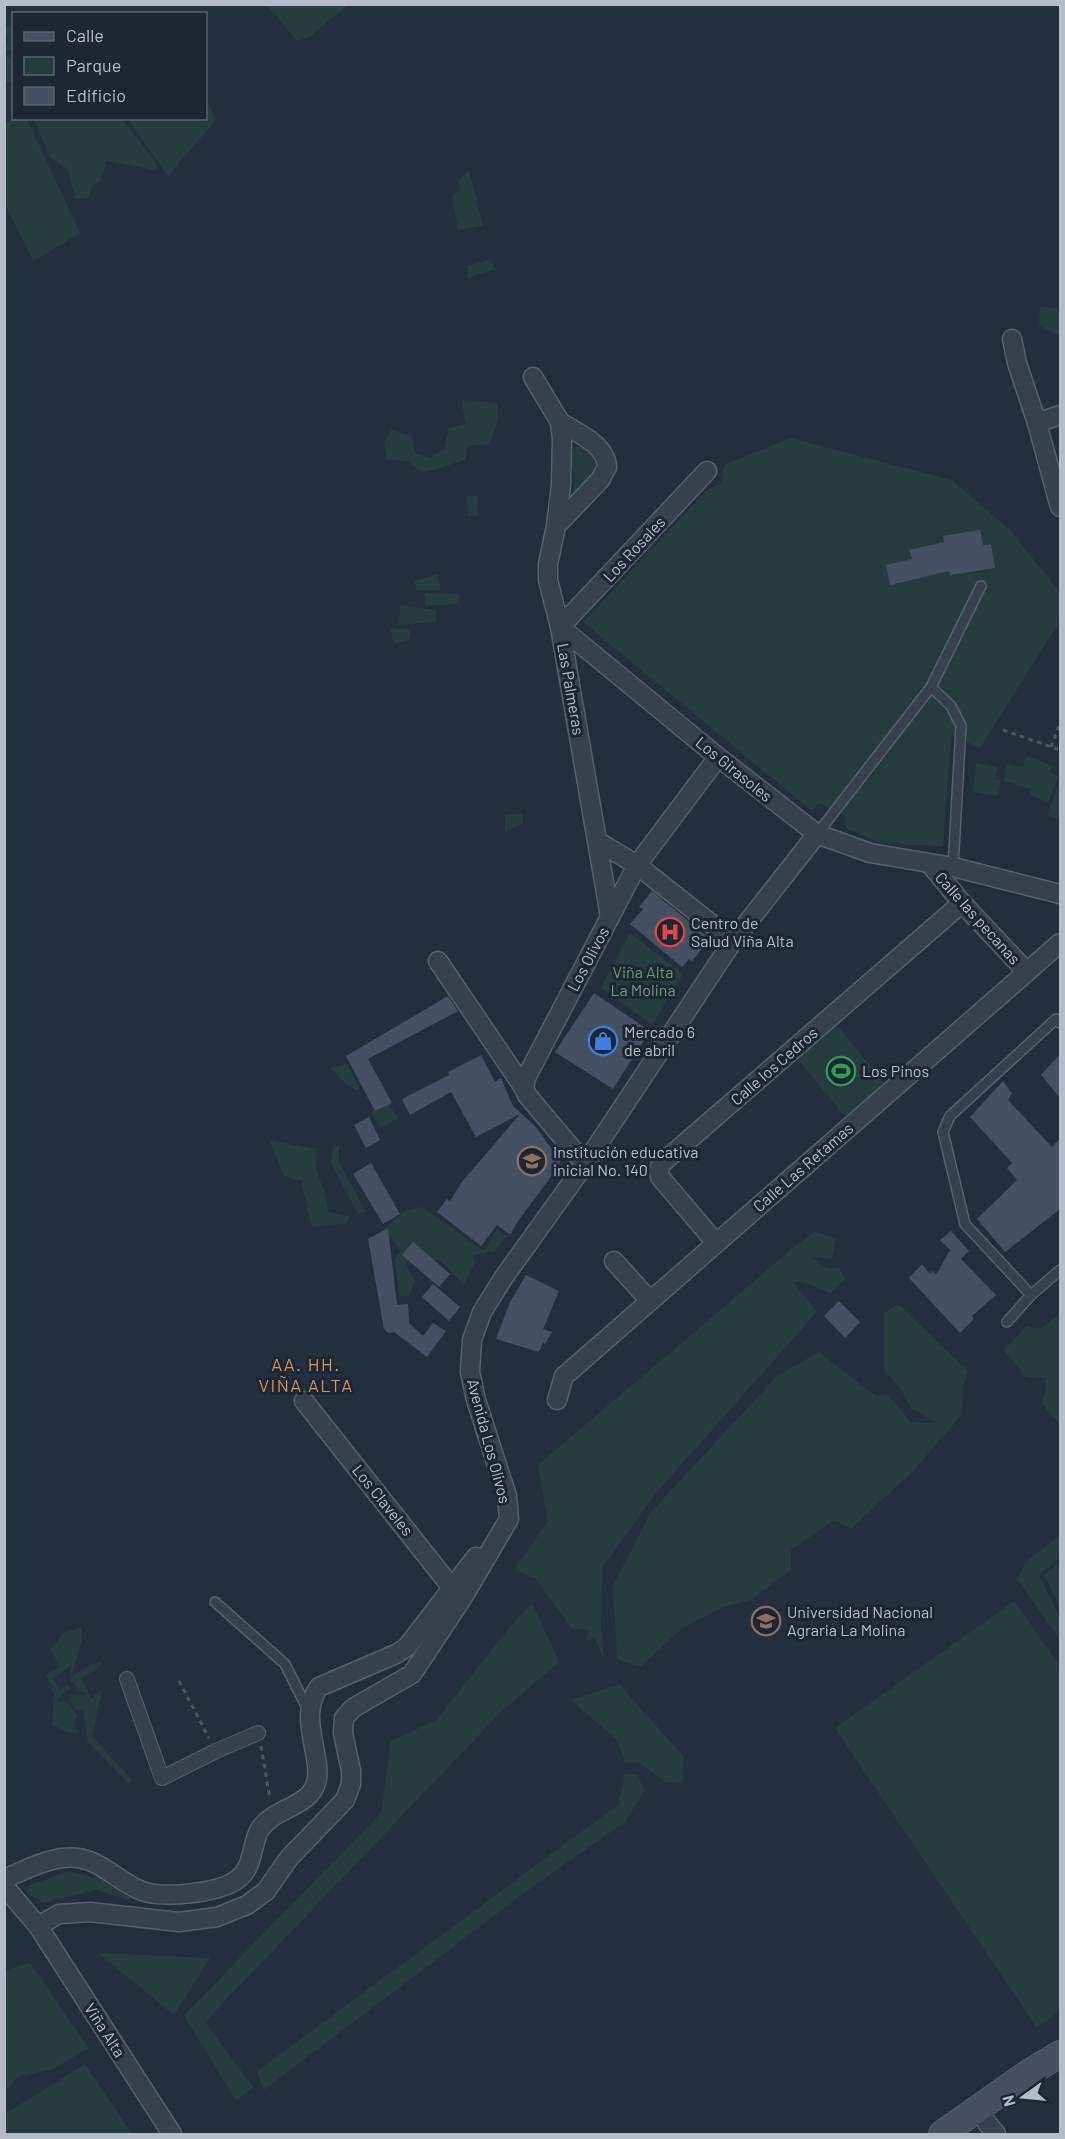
<svg xmlns="http://www.w3.org/2000/svg" width="1065" height="2139" font-family="Barlow,sans-serif">
  <style>
    .green { fill: #263c3f }
    .building { fill: #455162 }
    .lines { fill: none; stroke-linecap: round; stroke-linejoin: round }
    .service-casing { stroke: #565f6c; stroke-width: 12 }
    .pedestrian-casing { stroke: #565f6c; stroke-width: 16 }
    .minor-casing { stroke: #565f6c; stroke-width: 21 }
    .secondary-casing { stroke: #565f6c; stroke-width: 28 }
    .path { stroke: #44595c; stroke-width: 3; stroke-dasharray: 4.5 4.5; stroke-linecap: butt }
    .service { stroke: #38414e; stroke-width: 9 }
    .pedestrian { stroke: #38414e; stroke-width: 14 }
    .minor { stroke: #38414e; stroke-width: 18 }
    .secondary { stroke: #465061; stroke-width: 26 }
    .labels { text-anchor: middle; stroke-width: 6; stroke-linejoin: round; paint-order: stroke }
    .street-label { font-size: 16px; fill: #b4bcc9; stroke: #1d2633 }
    .poi-label { font-size: 16px; fill: #b4bcc9; stroke: #1d2633; text-anchor: start }
    .park-label { font-size: 16px; fill: #6b9a76; stroke: #1d2633 }
    .neighbourhood-label { font-size: 18px; letter-spacing: 1.5px; fill: #d59563; stroke: #1d2633 }
  </style>
  <rect width="100%" height="100%" fill="#242f3e"/>
  <g class="green">
    <path d="M267 5H348L309 37 297 41Z"/>
    <path d="M13 24V50H6L8 42 5 26Z"/>
    <path d="M5 54 13 62V81L5 82Z"/>
    <path d="M206 99 216 120 168 176 128 119 206 118Z"/>
    <path d="M13 116 14 118 27 119 80 233 34 261 5 204V122L12 120Z"/>
    <path d="M34 119H122L158 166 154 170 107 161 101 181 92 185 89 198 75 199 68 169 50 157Z"/>
    <path d="M469 170 483 226 458 230 452 197 460 190 459 180Z"/>
    <path d="M492 259 495 269 467 278 468 266Z"/>
    <path d="M1040 307 1060 308V336L1039 326Z"/>
    <path d="M461 400 497 403 498 419 490 444 467 446 465 460 423 473 407 461 387 460 384 443 391 430 412 436 415 453 430 458 445 447 449 428 466 424Z"/>
    <path d="M790 438 952 480 1009 529 1060 592V621L980 748 951 735 943 846 883 844 847 829 845 816 819 803 812 811 583 622 707 490 721 483 724 465Z"/>
    <path d="M580 443 595 452 599 473 573 495 574 478 570 453Z"/>
    <path d="M466 496H478L477 516H468Z"/>
    <path d="M437 574 441 590H417L414 581Z"/>
    <path d="M424 593 459 594V604L426 606Z"/>
    <path d="M401 605 436 610V622L398 625Z"/>
    <path d="M390 628 411 629 409 640 394 644Z"/>
    <path d="M1026 756 1054 766 1048 772 1059 776 1048 802 1030 795V789L1004 781 1007 764 1023 767Z"/>
    <path d="M976 763 998 767 995 779 1001 781 998 796 973 792Z"/>
    <path d="M1059 783H1060V820L1047 815Z"/>
    <path d="M523 813V823L505 832V815Z"/>
    <path d="M630 933 683 974 652 1025 601 988Z"/>
    <path d="M836 1024 886 1085 846 1118 796 1057Z"/>
    <path d="M347 1064 359 1087V1091L348 1086 330 1068Z"/>
    <path d="M387 1102 398 1118 380 1128 371 1111Z"/>
    <path d="M269 1140 317 1149 316 1169 325 1194 328 1212 349 1216 347 1223 312 1227 301 1181 284 1176Z"/>
    <path d="M339 1145V1162L366 1212 358 1214 331 1163 333 1148Z"/>
    <path d="M422 1207 484 1251 497 1229 507 1236 494 1252 489 1251 472 1257 475 1262 464 1285 440 1260 405 1264 415 1281 408 1297 399 1295 395 1259 401 1251 384 1228 407 1210Z"/>
    <path d="M816 1231 836 1239 832 1259 812 1257 828 1269 839 1267 845 1279 830 1293 804 1282H793L817 1312 656 1493 602 1568 601 1628 604 1660 595 1638 586 1641 588 1629H572L536 1579 514 1570 548 1521 538 1465 800 1242Z"/>
    <path d="M898 1304 968 1371 963 1388 961 1416 912 1472 851 1529 834 1520 791 1550V1570L750 1600 723 1607 684 1627 640 1667 617 1659 613 1586 651 1512 777 1376 819 1352 876 1396 887 1394 911 1422 937 1423 912 1409 899 1386 884 1370V1313Z"/>
    <path d="M1060 1313V1425L1042 1404 1046 1391V1378L1026 1377 1004 1350 1027 1326 1041 1329Z"/>
    <path d="M1060 1535V1558L1039 1575 1060 1617V1640L1017 1579 1026 1562Z"/>
    <path d="M1060 1562V1607L1044 1575Z"/>
    <path d="M1014 1601 1060 1666V2011L1037 2028 835 1728Z"/>
    <path d="M532 1603 559 1662 501 1712 205 2022 253 2087 236 2101 184 2015 381 1813 391 1741 436 1720 510 1627Z"/>
    <path d="M81 1627 82 1640 71 1677 90 1665 101 1662V1666L81 1678 91 1698 102 1690 92 1737 132 1779 129 1784 88 1742 83 1711 74 1709 69 1698 72 1694 86 1697 85 1692 77 1691 74 1683 70 1681 71 1665 53 1679 61 1689 66 1684 70 1689 59 1697 58 1702 65 1700 77 1715 74 1725 78 1732 71 1733 52 1725 54 1693 46 1675 61 1666 50 1650 64 1633Z"/>
    <path d="M619 1684 684 1757 682 1783 665 1782 638 1762 625 1763 617 1740 571 1700Z"/>
    <path d="M625 1774H636L645 1790 625 1822 528 1890 264 2090 257 2071 619 1804Z"/>
    <path d="M67 1871 101 1878 133 1894 129 1900 96 1890 44 1903 26 1893 31 1885Z"/>
    <path d="M98 1953 210 1958 174 2015Z"/>
    <path d="M30 1963 89 2048 51 2070 19 2076 5 2091V1970Z"/>
    <path d="M85 2064 132 2134H5V2114Z"/>
  </g>
  <g class="building">
    <path d="M980 530 983 545 991 544 995 568 950 575 949 571 890 585 886 565 912 559 909 550 944 542 943 536Z"/>
    <path d="M652 891 710 939 692 961 689 959 682 967 630 924 643 909 639 907Z"/>
    <path d="M594 993 650 1031 613 1089 555 1052Z"/>
    <path d="M448 996 458 1011 368 1059 392 1103 375 1111 346 1056Z"/>
    <path d="M1060 1054V1098L1041 1075Z"/>
    <path d="M481 1055 495 1082 501 1078 513 1106 535 1126 560 1160 559 1166 518 1221 510 1235 497 1225 481 1246 437 1212 447 1199 450 1201 462 1182 520 1114 476 1137 451 1092 410 1115 402 1099 449 1075 448 1072Z"/>
    <path d="M1003 1081 1012 1093 1008 1100 1052 1147 1060 1139V1209L1005 1252 977 1219 1017 1180 1007 1168 1012 1163 970 1117Z"/>
    <path d="M369 1117 380 1140 366 1148 354 1125Z"/>
    <path d="M371 1163 400 1214 383 1224 353 1174Z"/>
    <path d="M388 1228 397 1305 408 1304 409 1323 423 1336 433 1323 446 1331 427 1357 394 1332 388 1333 384 1329 368 1239Z"/>
    <path d="M951 1231 969 1251 961 1259 996 1295 972 1316 974 1319 960 1333 909 1278 922 1264 930 1274 933 1271 936 1275 950 1250 940 1240Z"/>
    <path d="M413 1242 450 1274 439 1287 402 1255Z"/>
    <path d="M526 1275 559 1291 543 1329 552 1332 545 1344 543 1342 539 1352 496 1339 510 1302Z"/>
    <path d="M433 1284 460 1307 449 1321 422 1297Z"/>
    <path d="M839 1301 860 1322 845 1338 824 1316Z"/>
  </g>
  <g class="lines">
    <g class="service-casing">
      <g id="service">
        <path d="M931 687 951 706 961 726 953 867"/>
        <path d="M817 834 931 687 981 586"/>
        <path d="M1031 1295 965 1224 943 1132 950 1116 1056 1019 1060 1023"/>
        <path d="M1007 1322 1031 1295 1060 1270"/>
        <path d="M215 1602 285 1664 308 1710"/>
      </g>
    </g>
    <g class="pedestrian-casing">
      <path id="pedestrian" d="M127 1679 162 1778 216 1751 258 1733"/>
    </g>
    <g class="minor-casing">
      <g id="minor">
        <path d="M1012 339 1017 363 1037 423 1060 507"/>
        <path d="M533 377 560 422 562 439 561 485 556 526 548 564V580L560 627 597 841 637 865 733 941"/>
        <path d="M1037 423 1060 415"/>
        <path d="M707 471 560 627 718 757 817 834 870 853 953 867 1060 894"/>
        <path d="M556 526 600 480 607 467C606 444 577 433 560 422"/>
        <path d="M597 841 610 917"/>
        <path d="M930 864 962 903 1026 971"/>
        <path d="M438 961 524 1088"/>
        <path d="M585 1164 527 1095 524 1088 526 1078 637 865 718 757"/>
        <path d="M716 1243 660 1177 659 1170 661 1164 962 903"/>
        <path d="M614 1261 650 1301"/>
        <path d="M557 1400 564 1376 569 1372 1060 943"/>
        <path d="M304 1401 452 1588 459 1593"/>
        <path d="M4 1879C28 1869 52 1855 78 1858 102 1861 120 1883 142 1891 164 1899 222 1893 239 1878 254 1866 251 1844 260 1829 271 1812 295 1809 309 1795 334 1770 293 1722 319 1687L396 1654 407 1647 476 1557"/>
        <path d="M4 1886 38 1926 172 2134"/>
        <path d="M38 1926 59 1914 90 1912 179 1922 217 1917 247 1905 266 1891 289 1858 345 1800 351 1784V1771L343 1733 344 1718 353 1708 412 1674 463 1597 509 1519 507 1496 476 1400 470 1372 472 1340 482 1312 504 1277 585 1164 733 941 817 834"/>
        <path d="M987 2123 996 2134"/>
      </g>
    </g>
    <g class="secondary-casing">
      <path id="secondary" d="M942 2134 1030 2072 1060 2054"/>
    </g>
    <g class="path">
      <path d="M1003 730 1060 750"/>
      <path d="M1051 747 1060 724"/>
      <path d="M179 1681 209 1738"/>
      <path d="M261 1746 270 1799"/>
    </g>
    <use href="#service" class="service"/>
    <use href="#pedestrian" class="pedestrian"/>
    <use href="#minor" class="minor"/>
    <use href="#secondary" class="secondary"/>
  </g>
  <defs>
    <g id="hospital-ring" transform="scale(1.5)"><circle r="9.5" fill="#1d2633" stroke="#e0444e" stroke-width="1.5"/><path d="M-5-5h3v3.5h4V-5h3V5h-3V1.5h-4V5h-3Z" fill="#e0444e"/></g>
    <g id="shop-ring" transform="scale(1.5)"><circle r="9.5" fill="#1d2633" stroke="#3f7fe0" stroke-width="1.5"/><path d="M-5-2.5h2.3a2.7 3.5 0 0 1 5.4 0H5L5.5 6h-11ZM-1.5-2.5h3a1.5 2.3 0 0 0-3 0Z" fill="#3f7fe0"/></g>
    <g id="stadium-ring" transform="scale(1.5)"><circle r="9.5" fill="#1d2633" stroke="#2e9e5b" stroke-width="1.5"/><path d="M0-5a6.5 5 0 1 0 0 10a6.5 5 0 1 0 0-10ZM-3.5-1.8h7v3.6h-7Z" fill="#2e9e5b"/></g>
    <g id="school-ring" transform="scale(1.5)"><circle r="9.5" fill="#1d2633" stroke="#8d6e63" stroke-width="1.5"/><path d="M0-5L7-2L0 1L-7-2ZM-4 1L0 2.5L4 1V4Q0 6-4 4Z" fill="#8d6e63"/></g>
    <g id="university-ring" transform="scale(1.5)"><circle r="9.5" fill="#1d2633" stroke="#8d6e63" stroke-width="1.5"/><path d="M0-5L7-2L0 1L-7-2ZM-4 1L0 2.5L4 1V4Q0 6-4 4Z" fill="#8d6e63"/></g>
  </defs>
  <g fill-rule="evenodd">
    <use href="#hospital-ring" x="670" y="932"/>
    <use href="#shop-ring" x="603" y="1041"/>
    <use href="#stadium-ring" x="841" y="1071"/>
    <use href="#school-ring" x="532" y="1161"/>
    <use href="#university-ring" x="766" y="1621"/>
  </g>
  <g class="labels">
    <g class="street-label">
      <text transform="translate(634 549) rotate(-47)" y="6">Los Rosales</text>
      <text transform="translate(571 689) rotate(80)" y="6">Las Palmeras</text>
      <text transform="translate(734 769) rotate(39)" y="6">Los Girasoles</text>
      <text transform="translate(978 918) rotate(48)" y="6">Calle las pecanas</text>
      <text transform="translate(588 959) rotate(-62)" y="6">Los Olivos</text>
      <text transform="translate(774 1066) rotate(-41)" y="6">Calle los Cedros</text>
      <text transform="translate(803 1167) rotate(-41)" y="6">Calle Las Retamas</text>
      <text transform="translate(489 1441) rotate(75)" y="6">Avenida Los Olivos</text>
      <text transform="translate(383 1500) rotate(51)" y="6">Los Claveles</text>
      <text transform="translate(105 2030) rotate(57)" y="6">Viña Alta</text>
    </g>
    <g class="poi-label">
      <text x="691" y="929">Centro de<tspan x="691" dy="18">Salud Viña Alta</tspan></text>
      <text x="624" y="1038">Mercado 6<tspan x="624" dy="18">de abril</tspan></text>
      <text x="862" y="1077">Los Pinos</text>
      <text x="553" y="1158">Institución educativa<tspan x="553" dy="18">inicial No. 140</tspan></text>
      <text x="787" y="1618">Universidad Nacional<tspan x="787" dy="18">Agraria La Molina</tspan></text>
    </g>
    <g class="park-label">
      <text x="643" y="978">Viña Alta<tspan x="643" dy="18">La Molina</tspan></text>
    </g>
    <g class="neighbourhood-label">
      <text x="306" y="1371">AA. HH.<tspan x="306" dy="21">VIÑA ALTA</tspan></text>
    </g>
  </g>
  <rect width="1065" height="2139" fill="none" stroke="#b4bcc9" stroke-width="12"/>
  <rect x="12" y="12" width="195" height="108" fill="#1d2633" stroke="#59626f" stroke-width="1.5"/>
  <rect x="24" y="32" width="30" height="9" fill="#465061" stroke="#59626f" stroke-width="1.5"/>
  <text x="66" y="42" font-size="18" fill="#b4bcc9">Calle</text>
  <rect x="24" y="57" width="30" height="18" fill="#263c3f" stroke="#59626f" stroke-width="1.5"/>
  <text x="66" y="72" font-size="18" fill="#b4bcc9">Parque</text>
  <rect x="24" y="87" width="30" height="18" fill="#455162" stroke="#59626f" stroke-width="1.5"/>
  <text x="66" y="102" font-size="18" fill="#b4bcc9">Edificio</text>
  <g transform="translate(1023 2097) rotate(255)" stroke="#1d2633" stroke-width="4.5" paint-order="stroke">
  <path d="M0-4.5L10 22L0 15L-10 22Z" fill="#b4bcc9"/>
  <text y="-9" font-size="16" font-weight="bold" text-anchor="middle" fill="#b4bcc9">N</text>
  </g>
</svg>
